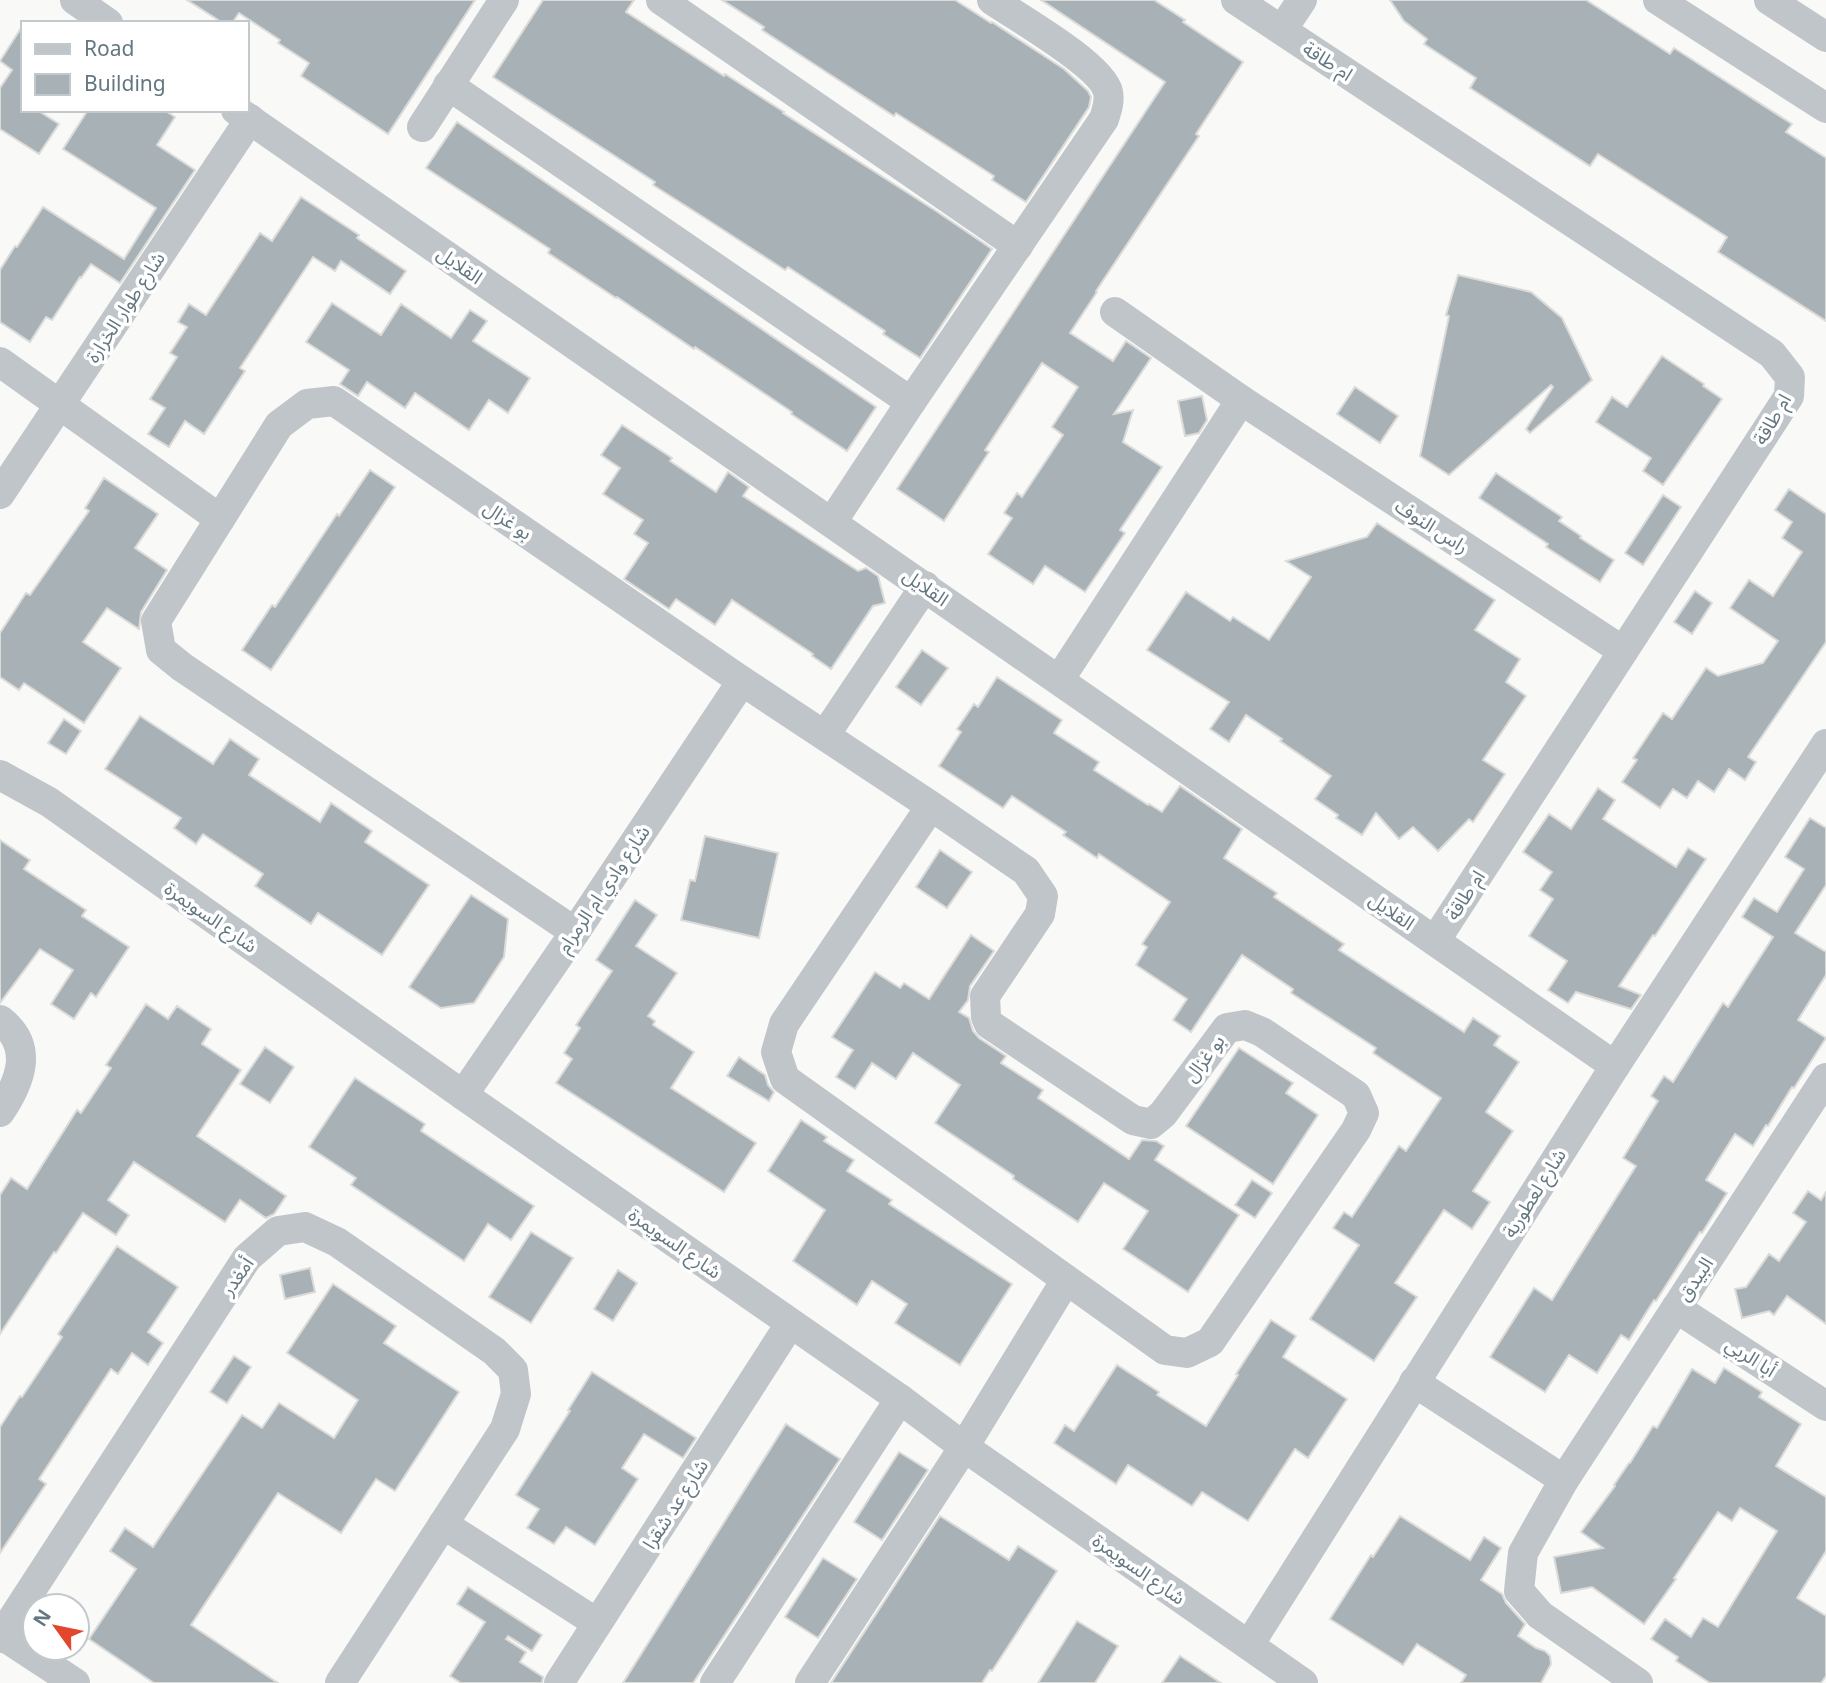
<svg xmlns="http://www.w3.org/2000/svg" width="1826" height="1683" font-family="'Noto Sans','Noto Sans Arabic',sans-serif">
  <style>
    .building { fill: #a7b1b6; stroke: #dbdbd9; stroke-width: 2 }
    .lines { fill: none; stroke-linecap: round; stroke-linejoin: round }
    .minor { stroke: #c0c5c9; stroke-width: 30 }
    .labels { text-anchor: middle; stroke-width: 7; stroke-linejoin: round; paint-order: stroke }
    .street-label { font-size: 19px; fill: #647781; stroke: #fff }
  </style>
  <rect width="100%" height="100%" fill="#f9f9f7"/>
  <g class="building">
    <path d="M187 0H475L388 134 301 76 309 63 278 43 280 40 239 13 232 23H223Z"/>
    <path d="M543 0H634L626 12 724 76 725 74 784 112 783 113 936 211 992 249 920 358 883 334 885 331 788 267 785 270 708 220 653 185 655 182 493 77Z"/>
    <path d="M722 0H955L991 23 992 22 1064 69 1088 91 1091 97 1089 107 1026 202 992 180 994 176 896 113 894 116 817 66 762 30 764 27Z"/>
    <path d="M1041 0H1154L1185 20 1183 22 1243 62 1196 134 1199 136 1096 291 1097 292 1070 333 1113 361 1126 341 1151 358 1114 414 1133 410 1123 442 1162 467 1120 530 1125 533 1085 592 1045 566 1033 584 988 554 1012 518 1004 513 1017 493 1022 497 1063 435 1052 427 1078 387 1042 363 985 450 989 452 944 521 897 489 1165 82Z"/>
    <path d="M1390 0H1586L1670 54 1674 48 1792 124 1786 132 1826 158V321L1718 252 1727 237 1598 154 1590 166 1470 88 1476 78 1424 44 1427 39 1404 21Z"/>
    <path d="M23 25V110H37L59 124 39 154 0 129V88L12 70 0 61Z"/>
    <path d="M88 110H164L175 117 157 145 195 170 120 283 91 264 81 278 80 277 52 320 46 317 30 342 0 322V270L15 246 17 247 43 207 124 259 156 208 63 149Z"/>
    <path d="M457 122 876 407 847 451 791 414 792 412 695 347 694 349 617 297 616 298 548 253 550 249 426 168Z"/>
    <path d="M301 197 359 235 357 238 406 271 390 294 341 261 335 271 313 257 240 368 245 371 204 434 185 421 169 447 148 434 165 408 150 399 177 357 170 353 187 327 178 322 189 304 206 315 260 233 272 241Z"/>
    <path d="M1458 275 1531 292 1562 318 1592 380 1530 433 1526 429 1553 387 1551 385 1449 475 1420 456 1449 316 1446 315Z"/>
    <path d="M332 303 381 335 401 304 451 338 470 310 487 321 473 341 530 378 508 413 489 400 469 430 415 393 405 408 367 382 358 396 340 384 349 370 306 342Z"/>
    <path d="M1662 356 1704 384 1703 386 1722 399 1663 485 1643 471 1651 458 1596 422 1612 397 1627 407Z"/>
    <path d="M1355 387 1398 416 1380 443 1337 414Z"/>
    <path d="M1202 396 1207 420 1199 433 1185 436 1178 401Z"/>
    <path d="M622 425 672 458 670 461 716 492 728 472 749 487 743 496 858 571 866 568 878 576 885 603 873 606 831 669 812 656 813 654 732 600 715 625 676 599 669 609 624 579 648 543 634 534 643 520 603 494 620 468 601 455Z"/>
    <path d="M370 470 395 487 271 670 242 650 272 605 275 607 337 514 339 516Z"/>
    <path d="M1496 473 1562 517 1559 521 1581 536 1580 538 1614 560 1600 582 1546 547 1548 544 1479 498Z"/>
    <path d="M104 478 158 514 135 548 167 570 141 612 139 629 107 608 83 642 121 668 84 723 24 683 19 690 0 677V633L26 593 30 595 89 511 85 508Z"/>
    <path d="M1789 489 1826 514V642L1748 757 1756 762 1745 780 1729 769 1714 792 1698 781 1687 798 1673 789 1660 808 1622 782 1637 760 1633 758 1663 713 1672 719 1706 668 1718 676 1763 663 1778 641 1730 608 1749 580 1773 596 1802 552 1782 538 1792 522 1775 510Z"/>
    <path d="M1663 495 1681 507 1643 565 1625 553Z"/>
    <path d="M1377 523 1495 600 1475 630 1520 659 1506 682 1526 696 1483 760 1505 774 1473 822 1469 819 1438 851 1413 827 1399 839 1376 813 1362 835 1336 818 1338 815 1315 799 1331 776 1280 741 1282 739 1246 715 1229 742 1210 729 1229 702 1147 650 1186 592 1230 621 1233 617 1269 640 1311 577 1286 561 1367 537Z"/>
    <path d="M1695 591 1712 603 1692 634 1674 622Z"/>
    <path d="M922 650 948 668 921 705 896 687Z"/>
    <path d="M997 677 1062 720 1054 733 1099 762 1094 770 1148 805 1149 804 1162 812 1180 786 1242 829 1224 858 1277 893 1274 897 1344 944 1339 950 1464 1032 1473 1018 1500 1036 1494 1045 1519 1062 1486 1112 1513 1131 1473 1191 1490 1202 1472 1229 1444 1210 1395 1283 1417 1297 1374 1361 1310 1319 1359 1245 1333 1228 1344 1212 1352 1217 1399 1146 1406 1151 1441 1098 1373 1053 1376 1048 1291 993 1293 989 1242 955 1191 1032 1173 1020 1187 999 1136 965 1147 947 1142 944 1170 902 1099 854 1097 858 1063 835 1066 832 1012 796 1003 808 939 766 961 732 957 729 974 704 978 707Z"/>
    <path d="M140 716 213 764 230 739 259 759 249 775 320 822 331 803 372 831 365 842 429 885 382 955 318 913 311 924 255 886 263 874 203 834 196 844 174 828 181 818 105 769Z"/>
    <path d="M64 719 81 731 66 754 48 743Z"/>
    <path d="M1598 788 1615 800 1603 819 1676 867 1688 848 1706 859 1655 936 1653 935 1619 986 1641 995 1631 1009 1576 992 1568 1003 1548 990 1567 961 1529 936 1553 899 1540 890 1552 872 1523 852 1549 814 1571 829Z"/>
    <path d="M1810 818 1826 828V885L1795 933 1826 952V975L1798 1020 1826 1038 1794 1088 1792 1087 1768 1126 1766 1125 1753 1146 1735 1134 1706 1180 1727 1193 1702 1233 1700 1232 1656 1301 1654 1300 1629 1340 1621 1335 1597 1373 1569 1355 1545 1392 1490 1357 1534 1288 1552 1300 1636 1166 1623 1158 1658 1101 1651 1096 1664 1076 1673 1082 1723 1003 1728 1007 1773 937 1742 917 1754 898 1777 912 1804 869 1785 857Z"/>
    <path d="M705 836 778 853 759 938 681 920 690 880 695 881Z"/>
    <path d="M0 840 30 860 24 869 86 910 82 916 129 947 96 997 91 993 74 1019 51 1004 73 970 40 949 0 1003Z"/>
    <path d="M940 850 972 872 947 908 916 887Z"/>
    <path d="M471 895 508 919 504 957 474 1003 441 1008 409 987Z"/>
    <path d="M635 900 657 915 636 946 677 973 648 1016 655 1021 653 1025 694 1052 671 1088 756 1143 724 1192 556 1083 572 1059 564 1053 580 1028 576 1025 612 971 596 960Z"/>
    <path d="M971 935 994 951 970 986 968 1000 959 1012 969 1018 973 1031 979 1038 1006 1056 1001 1063 1043 1090 1038 1098 1129 1159 1142 1140 1156 1141 1164 1146 1155 1160 1239 1215 1188 1292 1123 1249 1148 1211 1104 1183 1078 1222 1013 1179 1014 1176 935 1123 960 1085 913 1053 896 1079 872 1063 855 1089 836 1077 853 1050 832 1037 875 972 900 988 904 983 929 999Z"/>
    <path d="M146 1004 168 1019 177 1006 211 1029 202 1044 241 1070 197 1136 286 1196 274 1214 266 1218 240 1200 225 1222 134 1162 108 1200 129 1215 116 1235 83 1213 56 1253 54 1252 0 1334V1195L11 1178 27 1189 77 1110 81 1113 111 1068 106 1065Z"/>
    <path d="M265 1047 294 1067 270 1103 240 1084Z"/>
    <path d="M1239 1048 1293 1083 1286 1093 1318 1115 1273 1184 1186 1126Z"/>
    <path d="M739 1057 765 1075 768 1085 774 1092 769 1101 727 1076Z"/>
    <path d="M355 1078 425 1124 421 1131 534 1206 511 1240 488 1224 464 1261 351 1185 356 1178 309 1147Z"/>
    <path d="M801 1120 827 1137 824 1141 854 1160 847 1171 892 1200 889 1204 1012 1284 960 1365 895 1323 907 1304 872 1281 857 1305 793 1261 825 1210 768 1171Z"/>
    <path d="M1252 1180 1272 1193 1255 1218 1235 1205Z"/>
    <path d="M1808 1191 1821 1200 1826 1192V1324L1787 1296 1774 1315 1769 1311 1742 1318 1735 1289 1746 1287 1769 1254 1779 1261 1806 1222 1793 1213Z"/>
    <path d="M531 1232 573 1258 531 1323 489 1297Z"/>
    <path d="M117 1246 178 1287 148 1332 163 1343 148 1365 132 1353 118 1374 111 1369 39 1479 46 1484 0 1553V1427L20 1396 22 1397 62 1337 58 1334Z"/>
    <path d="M310 1268 315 1292 285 1299 280 1275Z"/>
    <path d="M618 1270 637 1283 613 1321 594 1309Z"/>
    <path d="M333 1284 396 1326 384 1343 459 1392 395 1491 376 1479 341 1533 278 1493 191 1625 278 1683H154L89 1639 136 1569 110 1551 125 1528 153 1547 242 1415 262 1428 279 1403 334 1438 358 1400 287 1353Z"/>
    <path d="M1271 1320 1296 1336 1283 1357 1347 1399 1308 1458 1295 1449 1248 1521 1202 1492 1192 1506 1128 1465 1116 1484 1054 1443 1065 1425 1074 1431 1117 1365 1159 1392 1157 1395 1206 1426 1238 1375 1236 1374Z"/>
    <path d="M234 1356 251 1367 227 1403 210 1392Z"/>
    <path d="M1724 1368 1762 1392 1759 1397 1801 1424 1776 1466 1826 1497V1551L1797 1598 1826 1616V1676L1821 1683H1710L1676 1661 1678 1657 1651 1639 1665 1619 1691 1637 1703 1618 1718 1627 1777 1531 1740 1508 1732 1521 1718 1512 1674 1578 1676 1579 1644 1624 1592 1587 1561 1593 1554 1557 1603 1548 1581 1532 1615 1486 1614 1485 1629 1463H1630L1653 1426 1657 1428 1692 1369 1715 1383Z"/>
    <path d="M592 1372 696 1438 683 1458 644 1434 622 1468 638 1479 595 1545 566 1527 554 1544 527 1528 539 1509 516 1495 570 1411 568 1410Z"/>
    <path d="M786 1424 840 1459 693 1683H623Z"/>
    <path d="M899 1452 928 1470 882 1540 854 1522Z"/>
    <path d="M940 1516 1009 1560 1018 1546 1057 1571 992 1671 990 1670 982 1683H831Z"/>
    <path d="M1400 1516 1470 1560 1484 1537 1501 1548 1481 1580 1502 1594 1506 1603 1525 1624 1518 1636 1536 1648 1545 1651 1550 1656 1551 1664 1541 1683H1461L1466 1675 1417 1644 1403 1665 1330 1619 1371 1555 1373 1557Z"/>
    <path d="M823 1558 857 1579 818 1638 785 1617Z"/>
    <path d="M468 1587 542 1635 532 1651 508 1636 506 1639 526 1652 520 1662 543 1677 542 1683H461L450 1676 485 1622 457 1604Z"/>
    <path d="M1077 1621 1118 1646 1095 1683H1038Z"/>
    <path d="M1180 1656 1221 1683H1162Z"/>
  </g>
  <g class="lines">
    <g class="minor">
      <path d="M75 0 108 23"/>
      <path d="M661 0 1018 246"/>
      <path d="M1236 0 1772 354 1790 377 1789 396 1435 941"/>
      <path d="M1658 0 1826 108"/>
      <path d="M1769 0 1826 37"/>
      <path d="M1282 30 1302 0"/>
      <path d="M448 85 911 402"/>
      <path d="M236 110 1615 1066"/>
      <path d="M422 127 504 0"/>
      <path d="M1115 312 1241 400 1623 651"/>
      <path d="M0 362 220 519"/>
      <path d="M0 494 250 119"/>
      <path d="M832 522 911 402 1104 119C1107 110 1110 101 1108 92 1102 65 1017 17 992 0"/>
      <path d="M1059 680 1241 400"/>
      <path d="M825 735 925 586"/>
      <path d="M0 775 49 802 463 1095 900 1399 964 1447 1303 1683"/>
      <path d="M575 932 182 667 161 650 156 621 279 425 307 404 334 401 742 681 931 806 1026 871 1043 896 1040 914 985 996 986 1017 989 1024 1133 1120 1151 1124 1163 1114 1227 1028 1245 1025 1262 1032 1356 1095 1364 1113 1356 1130 1210 1342 1187 1353 1165 1350 785 1079 776 1052 784 1024 931 806"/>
      <path d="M0 1020C35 1047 20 1082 0 1112"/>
      <path d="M463 1095 575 932 742 681"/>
      <path d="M1676 1308 1826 1406"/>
      <path d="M1414 1382 1564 1480"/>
      <path d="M443 1524 597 1623"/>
      <path d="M2 1635 75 1683"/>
      <path d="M0 1638 247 1258 278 1231 305 1227 337 1242 494 1351 513 1370 516 1394 505 1429 340 1683"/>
      <path d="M1249 1645 1615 1066 1826 744"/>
      <path d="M559 1683 790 1324"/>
      <path d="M715 1683 900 1399"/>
      <path d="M810 1683 964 1447 1066 1280"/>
      <path d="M1638 1683 1540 1615 1519 1591 1523 1553 1564 1480 1826 1078"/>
    </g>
  </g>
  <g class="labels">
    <g class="street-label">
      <text transform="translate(1328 61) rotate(33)" y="7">ام طاقة</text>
      <text transform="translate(460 265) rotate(35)" y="7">القلايل</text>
      <text transform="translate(125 307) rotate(-57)" y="7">شارع طوار الخرارة</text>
      <text transform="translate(1772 419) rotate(-60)" y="7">ام طاقة</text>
      <text transform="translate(508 520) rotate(34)" y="7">بو غزال</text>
      <text transform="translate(1432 526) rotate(33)" y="7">راس النوف</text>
      <text transform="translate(926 587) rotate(35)" y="7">القلايل</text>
      <text transform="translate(603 889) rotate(-56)" y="7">شارع وادي ام الرمرام</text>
      <text transform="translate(1465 895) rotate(-57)" y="7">ام طاقة</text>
      <text transform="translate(1392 911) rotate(35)" y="7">القلايل</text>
      <text transform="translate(211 917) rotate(35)" y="7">شارع السويمرة</text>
      <text transform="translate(1204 1058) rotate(-53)" y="7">بو غزال</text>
      <text transform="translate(1534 1193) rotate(-58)" y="7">شارع لعطورية</text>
      <text transform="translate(675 1243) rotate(35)" y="7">شارع السويمرة</text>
      <text transform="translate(237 1276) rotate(-55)" y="7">أمغدر</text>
      <text transform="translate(1695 1279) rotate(-57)" y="7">البيدق</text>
      <text transform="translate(1751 1357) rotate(33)" y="7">أبا الربي</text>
      <text transform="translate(675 1504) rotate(-57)" y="7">شارع عد شقرا</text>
      <text transform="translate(1139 1569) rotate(35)" y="7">شارع السويمرة</text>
    </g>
  </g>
  <rect x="21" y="21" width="228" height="91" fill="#ffffff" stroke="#c1c9cd" stroke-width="2"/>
  <rect x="35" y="44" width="35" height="10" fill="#c0c5c9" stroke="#c1c9cd" stroke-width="2"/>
  <text x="84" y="56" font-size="21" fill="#647781">Road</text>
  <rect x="35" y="74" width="35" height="21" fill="#a7b1b6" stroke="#c1c9cd" stroke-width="2"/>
  <text x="84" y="91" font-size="21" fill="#647781">Building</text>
  <g transform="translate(56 1627) rotate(303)"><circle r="33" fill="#ffffff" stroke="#c1c9cd" stroke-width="2"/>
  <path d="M0-5L12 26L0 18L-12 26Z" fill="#e2462d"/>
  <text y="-10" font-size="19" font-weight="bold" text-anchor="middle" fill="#647781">N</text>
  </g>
</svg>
